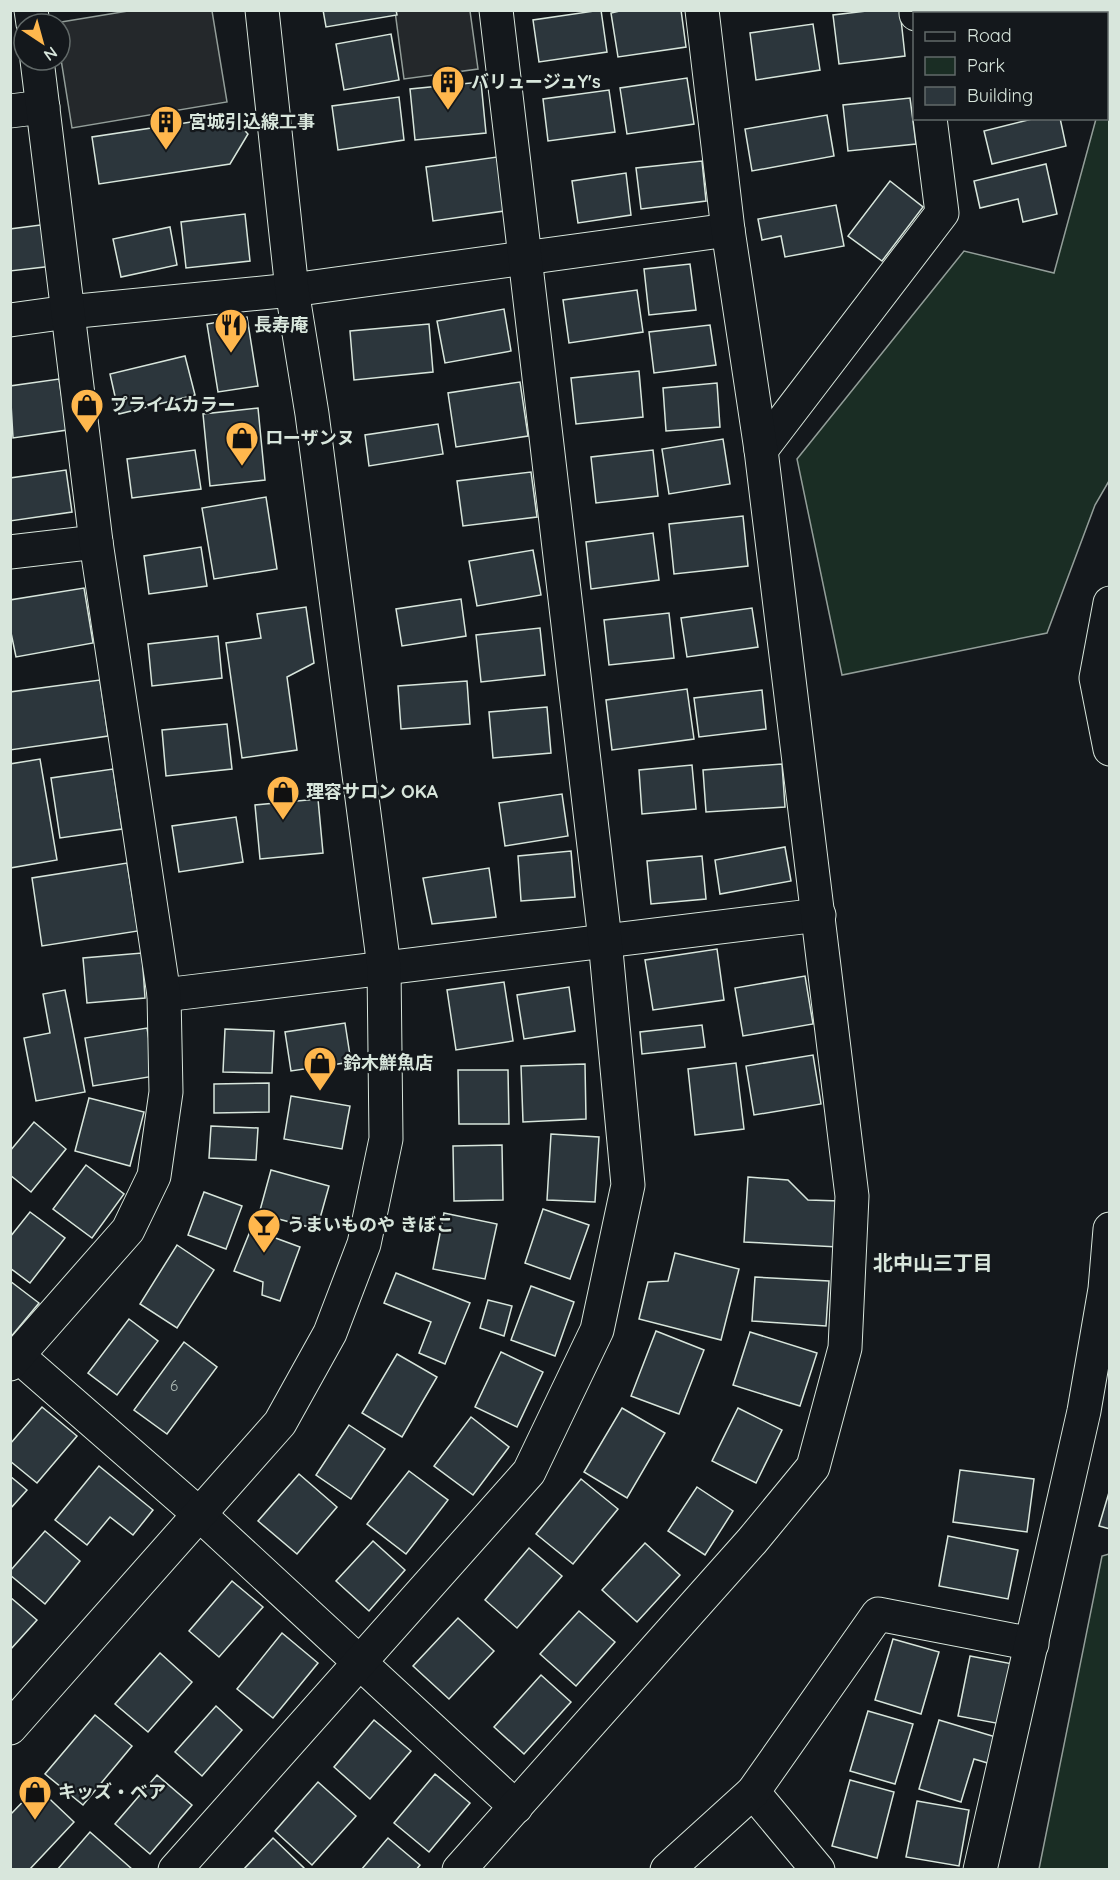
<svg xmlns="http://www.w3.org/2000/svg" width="1120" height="1880" font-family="Quicksand,'Noto Sans JP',sans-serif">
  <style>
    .green { fill: #1a2d24; stroke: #939e99; stroke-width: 1.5 }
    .parking { fill: #24282b; stroke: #939e99; stroke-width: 1.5 }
    .building { fill: #2c363c; stroke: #d8e6dc; stroke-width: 1.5 }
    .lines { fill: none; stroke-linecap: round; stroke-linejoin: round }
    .street-casing { stroke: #d8e6dc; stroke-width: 35 }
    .secondary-casing { stroke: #d8e6dc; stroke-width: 35 }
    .street { stroke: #14181c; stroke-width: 33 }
    .secondary { stroke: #14181c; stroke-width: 33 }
    .labels { text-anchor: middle; stroke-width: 4.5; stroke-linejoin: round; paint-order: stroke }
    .number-label { font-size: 15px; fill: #adbab4 }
    .poi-label { font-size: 18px; font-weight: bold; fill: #d8e6dc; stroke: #14181c; text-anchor: start }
    .neighbourhood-label { font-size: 20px; font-weight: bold; fill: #d8e6dc; stroke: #14181c }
  </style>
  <rect width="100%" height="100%" fill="#14181c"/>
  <g class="green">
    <path d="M1109 69V481L1095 505 1047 633 842 675 797 459 964 251 1054 273 1096 119 1106 118 1107 80Z"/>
    <path d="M1109 1554V1869H1039L1102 1556Z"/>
  </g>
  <g class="parking">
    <path d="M128 11H212L227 102 72 128 60 53V24L55 23Z"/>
    <path d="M395 11H470L478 69 404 79Z"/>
  </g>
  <g class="building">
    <path d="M323 10H396L397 15 326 27Z"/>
    <path d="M601 10 607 52 539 62 533 20Z"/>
    <path d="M624 10H681L686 47 618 57 611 13Z"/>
    <path d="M875 10H900L905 56 839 64 833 15Z"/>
    <path d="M959 10H1018L1019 14H959Z"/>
    <rect x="1035" y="10" width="57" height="4"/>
    <path d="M813 24 820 70 756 80 750 33Z"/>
    <path d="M391 34 399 80 344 90 336 44Z"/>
    <path d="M687 78 694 124 627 134 620 88Z"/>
    <path d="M481 82 486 133 415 140 410 89Z"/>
    <path d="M609 90 615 132 548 141 543 99Z"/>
    <path d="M399 97 404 140 338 150 332 106Z"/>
    <path d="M910 98 916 144 848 151 843 105Z"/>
    <path d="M827 115 834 156 752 171 745 129Z"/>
    <path d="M231 116 248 134 230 164 99 184 92 137Z"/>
    <path d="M1036 118H1060L1066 146 992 164 984 131Z"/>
    <path d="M497 157 504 211 433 221 426 167Z"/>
    <path d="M702 161 706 201 641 209 636 168Z"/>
    <path d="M1046 164 1057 214 1023 222 1018 199 980 208 974 181Z"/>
    <path d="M626 173 631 215 578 223 572 181Z"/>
    <path d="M890 181 923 207 882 261 848 236Z"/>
    <path d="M836 205 844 246 785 257 781 236 762 240 758 219Z"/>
    <path d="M245 214 250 261 186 268 181 222Z"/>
    <path d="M48 224 53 266 10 271V229Z"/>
    <path d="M170 227 177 265 121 277 113 239Z"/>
    <path d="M690 264 696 310 649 315 644 269Z"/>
    <path d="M637 290 643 332 569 343 563 300Z"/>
    <path d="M504 309 511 351 445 363 437 321Z"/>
    <path d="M247 317 258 386 218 392 207 324Z"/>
    <path d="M429 324 433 372 354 380 350 331Z"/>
    <path d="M710 325 716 365 654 373 649 332Z"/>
    <path d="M185 356 195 395 119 414 110 374Z"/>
    <path d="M639 371 643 417 576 424 571 378Z"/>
    <path d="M59 379 67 430 13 438 10 386Z"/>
    <path d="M520 382 528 436 456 447 448 393Z"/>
    <path d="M717 383 720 427 666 431 663 388Z"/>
    <path d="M258 408 265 480 210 486 203 414Z"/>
    <path d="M438 424 443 454 369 466 365 435Z"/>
    <path d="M723 439 730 484 669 494 662 449Z"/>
    <path d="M195 450 201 489 132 498 127 459Z"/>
    <path d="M653 450 658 496 596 503 591 457Z"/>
    <path d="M66 470 72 512 10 521V478Z"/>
    <path d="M531 472 537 517 463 526 457 481Z"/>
    <path d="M266 497 277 569 214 579 202 508Z"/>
    <path d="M743 516 748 566 674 574 669 524Z"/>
    <path d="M653 533 659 580 591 589 586 542Z"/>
    <path d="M201 547 207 586 149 594 144 556Z"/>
    <path d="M533 550 541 595 477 606 469 561Z"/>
    <path d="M84 588 93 643 16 657 10 628V600Z"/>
    <path d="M461 599 466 636 402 646 396 609Z"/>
    <path d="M306 607 314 663 287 677 297 750 242 758 226 643 261 638 257 614Z"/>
    <path d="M752 608 758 647 687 657 681 618Z"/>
    <path d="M669 613 674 658 609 665 604 620Z"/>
    <path d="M540 628 545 675 481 682 476 635Z"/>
    <path d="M218 636 222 678 152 686 148 644Z"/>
    <path d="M100 680 108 736 10 750V692Z"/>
    <path d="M467 681 470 724 401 729 398 686Z"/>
    <path d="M687 689 694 739 612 750 606 700Z"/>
    <path d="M762 690 766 729 699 737 694 698Z"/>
    <path d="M547 707 551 753 493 758 489 712Z"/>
    <path d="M227 724 232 769 166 776 162 730Z"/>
    <path d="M40 759 57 860 10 868V764Z"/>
    <path d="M782 764 785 807 706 812 703 770Z"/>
    <path d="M692 765 696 809 642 814 639 770Z"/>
    <path d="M113 769 122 829 60 838 51 778Z"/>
    <path d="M562 794 568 836 505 846 499 803Z"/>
    <path d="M318 799 323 853 260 859 255 805Z"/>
    <path d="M236 817 243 862 179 872 172 826Z"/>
    <path d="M785 847 791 881 720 894 715 860Z"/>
    <path d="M571 851 575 897 521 901 518 856Z"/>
    <path d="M702 856 706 899 651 904 647 861Z"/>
    <path d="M127 863 138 931 42 946 32 878Z"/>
    <path d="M489 868 496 917 432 924 423 878Z"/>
    <path d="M717 949 724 1000 653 1010 645 960Z"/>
    <path d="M142 953 145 998 87 1003 83 958Z"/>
    <path d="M805 976 813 1024 743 1036 735 988Z"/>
    <path d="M504 982 513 1041 456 1050 447 990Z"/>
    <path d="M569 987 575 1031 524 1039 517 995Z"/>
    <path d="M65 990 85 1092 36 1101 24 1038 50 1033 43 994Z"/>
    <path d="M345 1023 351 1062 291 1071 285 1032Z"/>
    <path d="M702 1025 705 1047 642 1054 640 1032Z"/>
    <path d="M147 1028 155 1076 93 1086 85 1038Z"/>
    <path d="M225 1029 274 1031 272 1073 223 1072Z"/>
    <path d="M813 1055 821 1104 754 1115 746 1066Z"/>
    <path d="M736 1063 744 1129 695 1135 688 1069Z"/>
    <path d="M585 1064 586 1119 523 1122 521 1066Z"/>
    <path d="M458 1070H508L509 1124H459Z"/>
    <path d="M269 1083V1112L214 1113V1084Z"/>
    <path d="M291 1096 350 1106 342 1149 284 1139Z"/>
    <path d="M89 1098 144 1112 130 1166 75 1151Z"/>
    <path d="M34 1122 66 1149 31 1192 10 1175V1151Z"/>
    <path d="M211 1126 258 1128 256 1160 209 1158Z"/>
    <path d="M551 1134 599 1137 595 1202 547 1200Z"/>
    <path d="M502 1145 503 1200 454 1201 453 1146Z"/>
    <path d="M86 1165 124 1194 92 1238 53 1209Z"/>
    <path d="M271 1170 329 1186 317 1229 259 1214Z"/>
    <path d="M748 1177 788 1180 808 1200 840 1201 838 1247 744 1242Z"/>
    <path d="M204 1192 242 1206 226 1249 188 1235Z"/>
    <path d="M543 1209 589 1225 570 1279 525 1263Z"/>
    <path d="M30 1212 65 1238 30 1283 10 1268V1237Z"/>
    <path d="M444 1213 497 1224 485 1279 433 1269Z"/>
    <path d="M251 1229 300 1247 280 1301 262 1295 263 1282 234 1271Z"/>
    <path d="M177 1245 214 1270 177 1328 140 1304Z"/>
    <path d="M675 1253 739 1269 721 1340 639 1319 648 1282 668 1281Z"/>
    <path d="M396 1273 470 1303 445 1364 419 1353 431 1322 384 1303Z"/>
    <path d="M755 1277 829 1281 826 1326 752 1321Z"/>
    <path d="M10 1281 39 1303 10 1338Z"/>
    <path d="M531 1286 574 1302 555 1356 511 1340Z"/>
    <path d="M488 1300 512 1306 504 1336 480 1328Z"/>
    <path d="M129 1319 158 1341 117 1395 88 1373Z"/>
    <path d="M656 1331 704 1350 679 1414 631 1396Z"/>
    <path d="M750 1332 817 1353 800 1406 733 1385Z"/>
    <path d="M184 1342 217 1367 167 1434 134 1410Z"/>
    <path d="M501 1352 543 1372 517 1427 475 1407Z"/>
    <path d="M397 1354 437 1377 402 1437 362 1413Z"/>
    <path d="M42 1407 77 1436 37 1483 10 1461V1444Z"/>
    <path d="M622 1408 665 1433 627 1498 584 1472Z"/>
    <path d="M738 1408 782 1430 756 1483 712 1461Z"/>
    <path d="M471 1417 509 1447 473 1495 434 1466Z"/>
    <path d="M349 1425 385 1449 351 1499 316 1475Z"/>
    <path d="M99 1466 153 1510 133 1535 110 1517 87 1545 55 1520Z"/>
    <path d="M960 1470 1034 1479 1027 1532 953 1522Z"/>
    <path d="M409 1471 448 1500 406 1554 367 1524Z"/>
    <path d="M299 1474 337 1507 297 1554 258 1521Z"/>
    <path d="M10 1476 27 1490 10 1509Z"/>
    <path d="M581 1479 618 1509 573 1564 536 1534Z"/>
    <path d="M697 1487 733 1511 705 1555 668 1531Z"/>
    <path d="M1110 1489V1529L1099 1526Z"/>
    <path d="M45 1531 80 1561 45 1604 10 1575V1571Z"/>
    <path d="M948 1536 1018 1550 1008 1599 939 1586Z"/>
    <path d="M373 1541 405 1570 369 1611 336 1581Z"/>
    <path d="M645 1543 680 1575 637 1622 602 1590Z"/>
    <path d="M529 1548 562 1576 517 1628 485 1600Z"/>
    <path d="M232 1581 263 1607 219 1657 189 1631Z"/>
    <path d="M10 1597 37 1620 10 1650Z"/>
    <path d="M579 1611 615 1642 576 1686 540 1654Z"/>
    <path d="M458 1618 494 1651 449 1699 413 1666Z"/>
    <path d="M282 1633 318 1663 273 1718 237 1689Z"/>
    <path d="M893 1639 939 1652 921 1714 875 1700Z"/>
    <path d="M160 1653 192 1682 148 1732 115 1704Z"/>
    <path d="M970 1656 1013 1664 1001 1724 958 1716Z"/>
    <path d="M541 1675 571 1702 524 1754 494 1727Z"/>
    <path d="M216 1706 242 1730 202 1776 175 1752Z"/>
    <path d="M868 1711 913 1724 895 1784 850 1771Z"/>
    <path d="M95 1715 132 1746 83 1805 45 1774Z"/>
    <path d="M374 1720 411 1751 370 1799 334 1767Z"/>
    <path d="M939 1720 999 1738 991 1764 974 1759 961 1802 919 1789Z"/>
    <path d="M435 1774 470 1803 429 1852 394 1823Z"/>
    <path d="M157 1775 192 1805 150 1854 115 1824Z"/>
    <path d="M850 1780 894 1792 877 1858 832 1846Z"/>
    <path d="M318 1782 356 1816 312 1865 275 1831Z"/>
    <path d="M37 1787 74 1822 29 1870H10V1815Z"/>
    <path d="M917 1801 969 1810 959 1866 906 1857Z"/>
    <path d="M90 1832 132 1869V1870H57Z"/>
    <path d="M273 1838 304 1868 303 1870H243Z"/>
    <path d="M388 1838 420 1865 416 1870H361Z"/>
  </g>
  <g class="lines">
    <g class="street-casing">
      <g id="street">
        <path d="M31 10 33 24"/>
        <path d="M916 10V14"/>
        <path d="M10 111 43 107"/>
        <path d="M10 320 68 312 292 290 728 230"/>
        <path d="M761 450 942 213 930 118"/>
        <path d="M10 552 96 542"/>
        <path d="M1110 603 1096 678 1110 749"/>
        <path d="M164 995 819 915"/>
        <path d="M18 1356 199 1514 516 1807"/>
        <path d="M10 1364 128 1230 154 1176 166 1092 164 995 96 542 37 60"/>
        <path d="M753 1792 818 1870"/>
        <path d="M175 1870 529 1472 597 1330 628 1185 605 940 496 10"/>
        <path d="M459 1870 752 1541 813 1467 845 1348 852 1196 761 450 728 230 702 10"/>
        <path d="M667 1870 753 1792 878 1614 1032 1644"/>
        <path d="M980 1870 1084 1411 1105 1289 1110 1229"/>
      </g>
    </g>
    <g class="secondary-casing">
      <path id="secondary" d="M10 1728 280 1423 330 1333 364 1244 386 1139 384 967 312 414 292 290 262 10"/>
    </g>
    <use href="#street" class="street"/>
    <use href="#secondary" class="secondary"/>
  </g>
  <defs>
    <g id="building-pin" transform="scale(1.725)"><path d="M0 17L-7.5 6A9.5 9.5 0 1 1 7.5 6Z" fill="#ffb74d" stroke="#14181c"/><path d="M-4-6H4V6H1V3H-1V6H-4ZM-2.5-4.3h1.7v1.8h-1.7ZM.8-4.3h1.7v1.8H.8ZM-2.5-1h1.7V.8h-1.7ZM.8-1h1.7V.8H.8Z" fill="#111"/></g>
    <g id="restaurant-pin" transform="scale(1.725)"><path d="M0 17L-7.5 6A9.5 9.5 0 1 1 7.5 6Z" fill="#ffb74d" stroke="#14181c"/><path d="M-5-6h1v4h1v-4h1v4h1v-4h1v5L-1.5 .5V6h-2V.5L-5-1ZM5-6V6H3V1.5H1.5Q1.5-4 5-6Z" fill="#111"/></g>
    <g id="shop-pin" transform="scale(1.725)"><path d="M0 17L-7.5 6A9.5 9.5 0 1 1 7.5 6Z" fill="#ffb74d" stroke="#14181c"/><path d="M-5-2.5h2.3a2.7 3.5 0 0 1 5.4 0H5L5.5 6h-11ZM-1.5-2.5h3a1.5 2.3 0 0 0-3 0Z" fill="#111"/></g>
    <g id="bar-pin" transform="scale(1.725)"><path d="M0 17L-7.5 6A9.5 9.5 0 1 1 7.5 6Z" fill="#ffb74d" stroke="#14181c"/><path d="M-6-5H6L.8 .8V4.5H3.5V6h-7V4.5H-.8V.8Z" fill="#111"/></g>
  </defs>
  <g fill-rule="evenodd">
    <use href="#building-pin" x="448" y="82"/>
    <use href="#building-pin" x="166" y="122"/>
    <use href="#restaurant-pin" x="231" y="325"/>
    <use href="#shop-pin" x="87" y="405"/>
    <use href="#shop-pin" x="242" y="438"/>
    <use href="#shop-pin" x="283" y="792"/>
    <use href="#shop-pin" x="320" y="1063"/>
    <use href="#bar-pin" x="264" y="1225"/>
    <use href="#shop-pin" x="35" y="1792"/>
  </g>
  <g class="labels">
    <g class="number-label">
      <text x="174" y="1391">6</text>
    </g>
    <g class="poi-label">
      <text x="471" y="88">バリュージュY's</text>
      <text x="189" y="128">宮城引込線工事</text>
      <text x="254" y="331">長寿庵</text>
      <text x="110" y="411">プライムカラー</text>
      <text x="265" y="444">ローザンヌ</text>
      <text x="306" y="798">理容サロン OKA</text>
      <text x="343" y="1069">鈴木鮮魚店</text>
      <text x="287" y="1231">うまいものや きぼこ</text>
      <text x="58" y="1798">キッズ・ベア</text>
    </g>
    <g class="neighbourhood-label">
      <text x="933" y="1270">北中山三丁目</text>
    </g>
  </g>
  <rect width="1120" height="1880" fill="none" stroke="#d8e6dc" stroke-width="24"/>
  <rect x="913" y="12" width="195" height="108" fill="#14181c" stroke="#626a69" stroke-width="1.5"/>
  <rect x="925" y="32" width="30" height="9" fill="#14181c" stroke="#626a69" stroke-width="1.5"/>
  <text x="967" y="42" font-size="18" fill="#d8e6dc">Road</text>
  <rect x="925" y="57" width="30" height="18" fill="#1a2d24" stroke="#626a69" stroke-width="1.5"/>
  <text x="967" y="72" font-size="18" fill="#d8e6dc">Park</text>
  <rect x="925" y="87" width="30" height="18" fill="#2c363c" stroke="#626a69" stroke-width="1.5"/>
  <text x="967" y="102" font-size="18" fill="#d8e6dc">Building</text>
  <g transform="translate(42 42) rotate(144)"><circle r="28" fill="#14181c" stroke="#626a69" stroke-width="1.5"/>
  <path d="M0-4.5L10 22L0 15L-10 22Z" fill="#ffb74d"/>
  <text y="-9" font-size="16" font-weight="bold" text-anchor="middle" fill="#d8e6dc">N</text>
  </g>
</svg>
